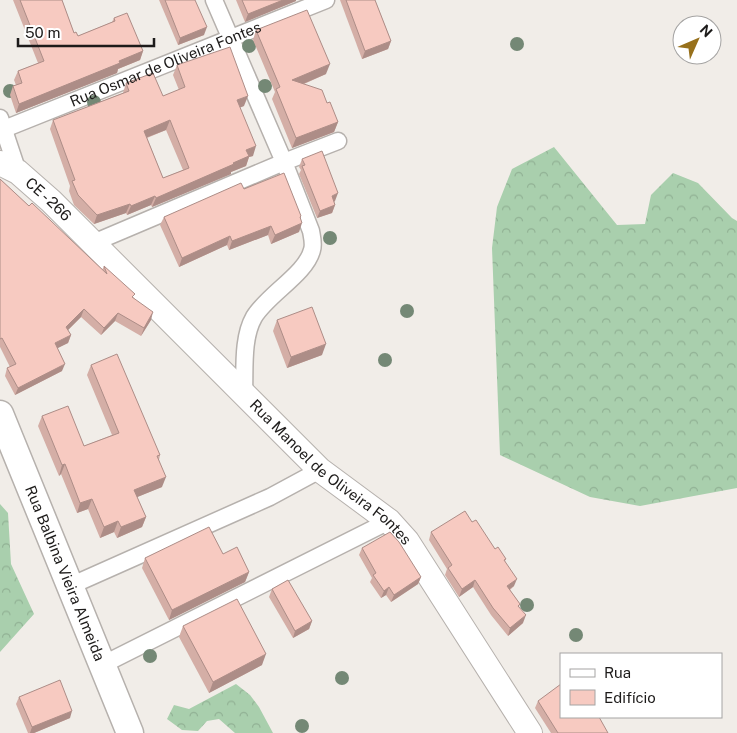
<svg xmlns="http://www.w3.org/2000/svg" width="737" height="733" font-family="'Public Sans',sans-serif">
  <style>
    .forest { fill: url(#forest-crowns) }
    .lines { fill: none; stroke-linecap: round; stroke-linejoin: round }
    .street-casing { stroke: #b6b1ad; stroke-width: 19 }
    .secondary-casing { stroke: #b6b1ad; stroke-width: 26 }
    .primary-casing { stroke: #b6b1ad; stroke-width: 29 }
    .street { stroke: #fff; stroke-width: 16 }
    .secondary { stroke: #fff; stroke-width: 24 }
    .primary { stroke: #fff; stroke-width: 26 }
    .tree { fill: #748875 }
    .wall { fill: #d4aea6; fill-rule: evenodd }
    .shaded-wall { fill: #ad8d87 }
    .building { fill: #f7cac1; stroke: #ad8d87; fill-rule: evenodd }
    .labels { text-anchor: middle; stroke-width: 4; stroke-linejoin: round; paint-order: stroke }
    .street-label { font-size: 15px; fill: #1d1b1a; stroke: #fff }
  </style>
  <defs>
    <pattern id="forest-crowns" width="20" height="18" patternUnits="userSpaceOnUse" patternTransform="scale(1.25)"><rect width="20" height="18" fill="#a9cfad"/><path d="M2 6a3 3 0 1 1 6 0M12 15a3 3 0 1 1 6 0" fill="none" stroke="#91b194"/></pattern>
  </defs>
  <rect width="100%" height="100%" fill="#f1ede8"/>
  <g class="forest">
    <path d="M554 147 617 225 645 224 651 195 673 173 698 183 732 218 737 221V488L640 506 590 497 500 455 492 248 497 207 512 169Z"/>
    <path d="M0 504 8 513 11 564 34 614 0 652Z"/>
    <path d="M236 684 250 695 259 707 273 733H235L219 719 207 721 198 731 182 730 167 719 174 705 189 709Z"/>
  </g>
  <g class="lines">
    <g class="street-casing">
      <g id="street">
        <path d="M0 118 18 172"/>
        <path id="s1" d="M4 129 326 0"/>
        <path d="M93 243 284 162 214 0"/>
        <path d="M244 393C245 369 242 338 254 317 268 294 306 274 312 250 314 244 312 237 311 231L284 162 338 141"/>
        <path d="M70 586 270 497 320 470"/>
        <path d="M102 665 389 521"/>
      </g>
    </g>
    <g class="secondary-casing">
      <g id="secondary">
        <path id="s2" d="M0 163 18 172 51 201 320 470 389 521 407 541 530 733"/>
      </g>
    </g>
    <g class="primary-casing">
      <g id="primary">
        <path id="s3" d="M0 414 130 733"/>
      </g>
    </g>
    <use href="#street" class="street"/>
    <use href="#secondary" class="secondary"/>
    <use href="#primary" class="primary"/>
  </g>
  <g class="tree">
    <circle cx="517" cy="44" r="7"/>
    <circle cx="249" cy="46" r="7"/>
    <circle cx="265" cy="86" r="7"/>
    <circle cx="10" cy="91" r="7"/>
    <circle cx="94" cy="102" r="7"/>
    <circle cx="330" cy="238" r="7"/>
    <circle cx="407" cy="311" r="7"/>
    <circle cx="385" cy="360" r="7"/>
    <circle cx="527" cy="605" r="7"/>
    <circle cx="576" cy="635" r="7"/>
    <circle cx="150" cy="656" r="7"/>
    <circle cx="342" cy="678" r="7"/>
    <circle cx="302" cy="726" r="7"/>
  </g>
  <g class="wall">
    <path d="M13 0H62L74 33 78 36 112 22 114 18 143 51 140 60 118 69 117 73 16 113 10 95 13 86 16 85 14 80 18 71 38 63Z"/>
    <path d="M159 0H195L204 35 178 45Z"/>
    <path d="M236 0H296V1L245 22Z"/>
    <path d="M340 0H375L391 41 388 49 362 59Z"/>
    <path d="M256 30 326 74 304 84 327 103 338 122 334 132 292 148 272 99 275 92 253 40Z"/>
    <path d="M177 65 244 106 240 107 253 156 249 157 246 166 231 172V174L152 207 151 205 127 215 126 213 94 224 74 205 69 191 70 186 50 129 53 120 123 93 126 83 163 96 179 90 173 75ZM166 130 183 170 163 178 147 138Z"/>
    <path d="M302 159 335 201 334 202 335 205 332 213 317 218 299 174 301 170 299 167Z"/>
    <path d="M0 179 29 206 102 270 104 266 134 298 151 320 141 336 115 321 101 335 81 317 68 330 71 335 68 343 57 348 62 371 15 395 5 376 7 368 10 367 0 347Z"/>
    <path d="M244 189 301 216 299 232 271 244 268 235 229 250 227 245 179 267 160 225 164 217Z"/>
    <path d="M277 320 322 355 287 368 273 331Z"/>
    <path d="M91 365 160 455 159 460 162 487 137 497 146 517 142 527 117 538 114 532 100 538 88 509 77 513 61 474 59 476 38 426 42 416 84 446 112 435 87 375Z"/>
    <path d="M472 522 495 549 506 559 505 561 514 586 510 590 520 604 519 607 523 623 508 636 491 615 473 587 459 597 445 575 447 569 429 540 431 532Z"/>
    <path d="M362 548 421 577 418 584 391 602 386 595 381 598 370 582 372 578 359 555Z"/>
    <path d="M223 554 249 572 245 582 169 620 142 568 145 558Z"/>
    <path d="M272 589 312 621 309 629 293 638 269 597Z"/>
    <path d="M183 626 262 665 209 693 179 637Z"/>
    <path d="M19 697 70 718 34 733H28L16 704Z"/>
    <path d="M538 701 608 733H551L535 708Z"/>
  </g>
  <g class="shaded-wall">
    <path d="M283 0H296V1L245 22 248 14Z"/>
    <path d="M207 27 204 35 178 45 180 38Z"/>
    <path d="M391 41 388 49 362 59 365 51Z"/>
    <path d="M143 51 140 60 118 69 117 73 16 113 19 104 119 61Z"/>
    <path d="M330 64 326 74 289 90 292 80Z"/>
    <path d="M248 96 244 106 234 110 237 100Z"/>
    <path d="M170 120 166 130 140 140 144 131Z"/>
    <path d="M338 122 334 132 292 148 296 138Z"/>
    <path d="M256 146 253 156 249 157 246 166 231 172V174L152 207 156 198 233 163 246 150Z"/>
    <path d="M338 193 335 201 329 204 332 196Z"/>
    <path d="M155 196 151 205 127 215 131 206Z"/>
    <path d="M130 204 126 213 94 224 97 215Z"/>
    <path d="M335 205 332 213 317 218 320 211Z"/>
    <path d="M301 216 298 225 302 223 299 232 271 244 275 235Z"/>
    <path d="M271 226 268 235 229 250 232 241Z"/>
    <path d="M230 236 227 245 179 267 182 258Z"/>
    <path d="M84 309 81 317 64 334 66 327Z"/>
    <path d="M153 312 151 320 141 336 144 328Z"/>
    <path d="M118 313 115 321 101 335 104 328Z"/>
    <path d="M71 335 68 343 52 351 55 343Z"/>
    <path d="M326 344 322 355 287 368 291 357Z"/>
    <path d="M65 364 62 371 15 395 18 388Z"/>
    <path d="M65 464 61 474 59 476 62 465Z"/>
    <path d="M166 477 162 487 130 500 134 490Z"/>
    <path d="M92 499 88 509 77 513 80 503Z"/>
    <path d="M146 517 142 527 117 538 121 527Z"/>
    <path d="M118 521 114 532 100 538 104 527Z"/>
    <path d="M249 572 245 582 169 620 172 610Z"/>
    <path d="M421 577 418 584 391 602 394 595Z"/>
    <path d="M517 579 514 586 504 593 507 586Z"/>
    <path d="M475 580 473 587 459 597 462 589Z"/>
    <path d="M389 587 386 595 381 598 384 591Z"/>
    <path d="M526 615 523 623 508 636 510 628Z"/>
    <path d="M312 621 309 629 293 638 295 631Z"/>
    <path d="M266 654 262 665 209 693 213 682Z"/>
    <path d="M72 711 70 718 34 733H30L32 727Z"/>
  </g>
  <g class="building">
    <path d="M20 0H62L74 33 76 32 78 36 115 21 114 18 127 13 143 51 119 61 120 63 19 104 13 86 22 83 18 71 44 61Z"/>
    <path d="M165 0H195L207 27 180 38Z"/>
    <path d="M242 0H283L248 14Z"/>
    <path d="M346 0H375L391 41 365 51Z"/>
    <path d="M307 10 330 64 292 80 322 90 327 103 330 102 338 122 296 138 276 89 280 87 256 30Z"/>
    <path d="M230 47 248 96 237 100 256 146 246 150 249 156 233 163 234 164 156 198 155 196 131 206 130 204 97 215 78 195 72 181 75 180 53 120 129 91 126 83 153 73 163 96 185 87 177 65ZM170 120 189 168 163 178 144 131Z"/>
    <path d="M322 151 338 193 332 196 335 205 320 211 302 166 305 165 302 159Z"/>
    <path d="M284 173 301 216 300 217 302 223 275 235 271 226 232 241 230 236 182 258 164 217 241 183 244 189Z"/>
    <path d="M0 179 29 206 32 203 107 274 104 266 135 294 132 297 153 312 144 328 118 313 104 328 84 309 66 327 71 335 55 343 65 364 18 388 7 368 16 364 2 338 0 339Z"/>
    <path d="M312 307 326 344 291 357 277 320Z"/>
    <path d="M117 354 160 455 157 456 166 477 134 490 146 517 121 527 118 521 104 527 92 499 80 503 65 464 62 465 42 416 68 406 84 446 119 433 91 365Z"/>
    <path d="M465 511 472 522 476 520 495 549 498 547 506 559 504 560 517 579 507 586 520 604 518 606 526 615 510 628 493 608 475 580 462 589 448 568 452 565 431 532Z"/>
    <path d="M209 527 223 554 237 547 249 572 172 610 145 558Z"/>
    <path d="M390 532 399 542 421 577 394 595 389 587 384 591 373 575 376 573 362 548Z"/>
    <path d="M288 580 312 621 295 631 272 589Z"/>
    <path d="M237 599 266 654 213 682 183 626Z"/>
    <path d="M60 680 72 711 32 727 19 697Z"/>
    <path d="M561 684V717H599L608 733H558L538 701Z"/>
  </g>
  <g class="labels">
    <g class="street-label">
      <text dy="5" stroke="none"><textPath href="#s1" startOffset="174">Rua Osmar de Oliveira Fontes</textPath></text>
      <text dy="5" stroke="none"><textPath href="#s2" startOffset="61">CE - 266</textPath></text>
      <text dy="5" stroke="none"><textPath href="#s2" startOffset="454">Rua Manoel de Oliveira Fontes</textPath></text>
      <text dy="5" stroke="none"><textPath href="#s3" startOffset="172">Rua Balbina Vieira Almeida</textPath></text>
    </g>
  </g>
  <rect x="560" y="653" width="162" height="65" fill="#ffffff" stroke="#a5a4a3"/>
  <rect x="570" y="669" width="25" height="8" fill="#ffffff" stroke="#a5a4a3"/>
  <text x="604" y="678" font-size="15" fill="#1d1b1a">Rua</text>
  <rect x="570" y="690" width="25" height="15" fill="#f7cac1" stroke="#a5a4a3"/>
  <text x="604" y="703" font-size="15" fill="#1d1b1a">Edifício</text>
  <g transform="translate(697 40) rotate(45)"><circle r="24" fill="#ffffff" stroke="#a5a4a3"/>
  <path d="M0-4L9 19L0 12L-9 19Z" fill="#97701b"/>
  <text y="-8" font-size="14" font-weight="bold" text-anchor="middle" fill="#1d1b1a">N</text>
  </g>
  <path d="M18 38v8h136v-8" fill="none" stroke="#1d1b1a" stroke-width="2.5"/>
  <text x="25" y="38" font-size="15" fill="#1d1b1a" stroke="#ffffff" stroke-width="4" paint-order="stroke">50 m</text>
</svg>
